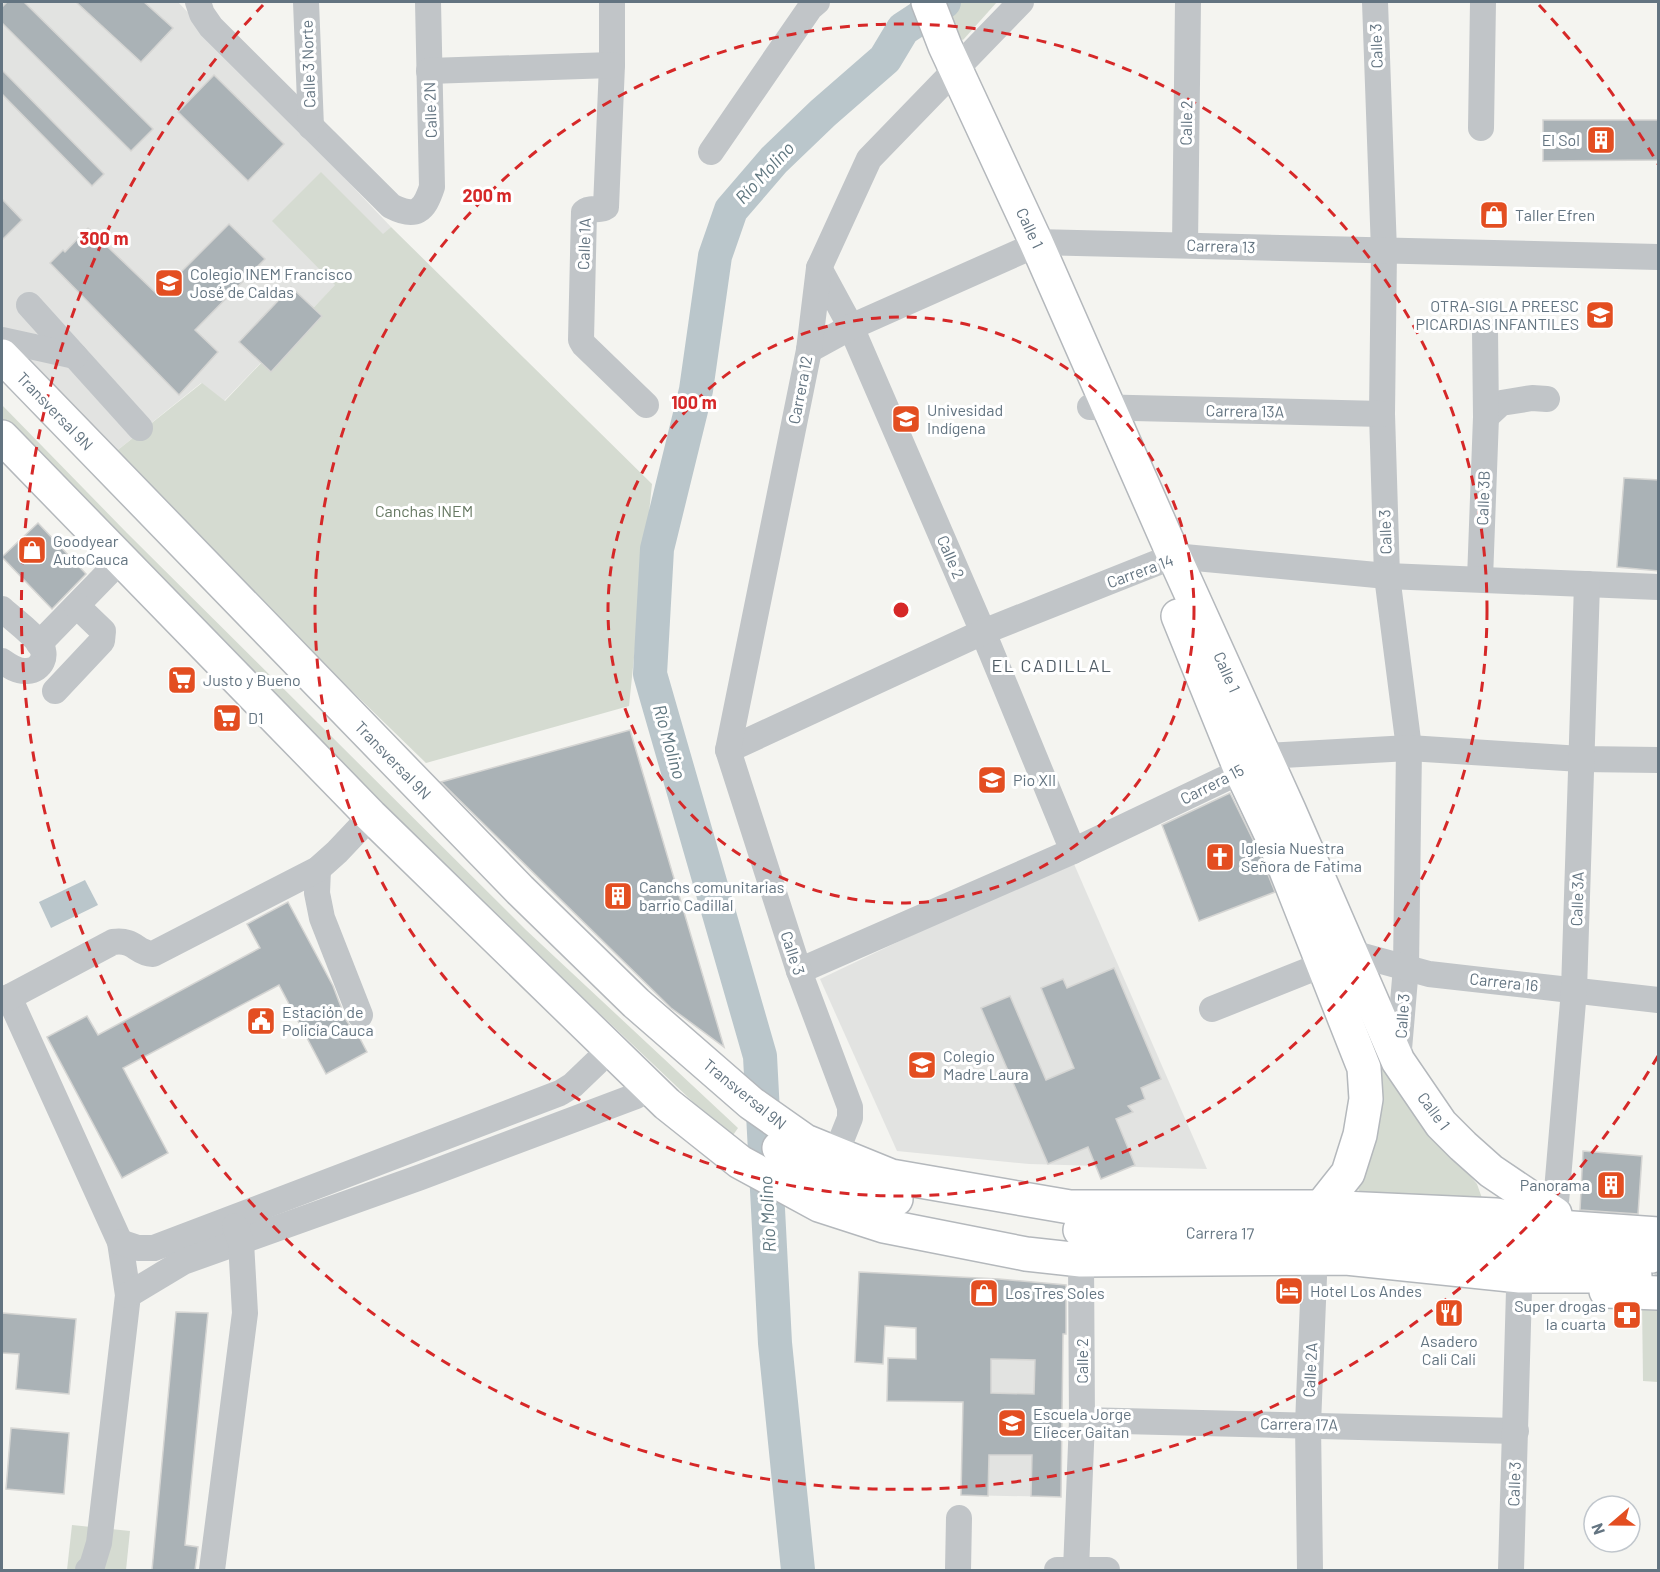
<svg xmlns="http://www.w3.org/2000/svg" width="1660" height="1572" font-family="Barlow,sans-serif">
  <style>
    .built { fill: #e2e3e1 }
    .green { fill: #d5dbd1 }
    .water { fill: #bac6cb }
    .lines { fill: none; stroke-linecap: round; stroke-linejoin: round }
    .river { stroke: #bac6cb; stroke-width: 34 }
    .building { fill: #aab2b6; stroke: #d5d5d3; stroke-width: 1.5; fill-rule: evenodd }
    .major-tunnel { stroke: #d0d4d4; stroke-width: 33; stroke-dasharray: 33 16; stroke-linecap: butt }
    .major-casing { stroke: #b4b8bc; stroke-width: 36 }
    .minor { stroke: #c1c5c8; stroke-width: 26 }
    .major { stroke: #fff; stroke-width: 33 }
    .ring { fill: none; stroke: #d62828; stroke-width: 3; stroke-dasharray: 10 8 }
    .labels { text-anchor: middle; stroke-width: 6; stroke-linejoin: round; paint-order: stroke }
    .street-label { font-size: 16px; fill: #637481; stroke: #fff }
    .poi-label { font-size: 16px; fill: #637481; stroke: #fff; text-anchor: start }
    .park-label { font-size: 16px; fill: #667862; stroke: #fff }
    .water-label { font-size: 18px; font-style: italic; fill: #5f767f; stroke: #fff }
    .neighbourhood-label { font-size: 18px; letter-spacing: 1.5px; fill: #515d66; stroke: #fff }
    .centre { fill: #d62828; stroke: #fff; stroke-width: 3 }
    .ring-label { font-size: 18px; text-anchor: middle; font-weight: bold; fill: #d62828; stroke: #fff; stroke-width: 6; stroke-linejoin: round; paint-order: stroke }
  </style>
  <rect width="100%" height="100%" fill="#f4f4f0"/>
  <g class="built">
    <path d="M2 2H178L391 227 224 401 201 383 114 453 2 340Z"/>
    <path d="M1074 864 1207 1169 1029 1164 897 1151 820 979 925 929Z"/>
    <path d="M964 1349 1063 1351 1061 1497 961 1495Z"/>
  </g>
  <g class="green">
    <path d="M939 2H997L963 40 953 37Z"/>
    <path d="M321 172 383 234 391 227 652 484 629 706 426 763 155 500 114 453 202 383 225 401 335 285 272 221Z"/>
    <path d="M2 405 127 533 526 930 738 1128 731 1138 517 935 307 731 2 426Z"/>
    <path d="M1363 1026 1449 1152 1477 1184 1483 1201 1362 1194 1358 1189V1181C1369 1149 1389 1109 1381 1074 1377 1057 1369 1042 1363 1026Z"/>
    <path d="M1642 1302 1658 1303V1382L1643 1381Z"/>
    <path d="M72 1525 130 1531 126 1570H67Z"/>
  </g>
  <path class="water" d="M85 880 98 905 51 928 39 902Z"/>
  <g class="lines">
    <path class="river" d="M798 1570 775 1343 760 1056 650 674 657 549 696 390 715 256 731 210 774 160 823 113 885 59 903 29 944 2"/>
  </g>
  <g class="building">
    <path d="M7 2H24L153 129 131 151 2 23V7Z"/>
    <path d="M76 2H144L173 28 141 62Z"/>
    <path d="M2 70 104 174 92 186 2 94Z"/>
    <path d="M214 75 284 144 248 181 178 112Z"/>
    <path d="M1543 120H1659V160L1543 161Z"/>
    <path d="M2 199 22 220 2 240Z"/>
    <path d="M229 224 265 259 195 330 218 352 179 395 50 263 63 250 65 252 88 228 158 295Z"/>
    <path d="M291 287 322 316 271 372 239 342Z"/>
    <path d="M1624 478 1659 480V571L1617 567Z"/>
    <path d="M38 523 86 574 52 609 2 557Z"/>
    <path d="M630 730 724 1047 671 1008 441 782Z"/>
    <path d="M1230 793 1259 852 1275 892 1199 921 1162 825Z"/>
    <path d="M288 902 333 986 346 1020 350 1026 355 1029 367 1052 326 1074 279 985 123 1068 168 1153 122 1178 47 1037 87 1016 98 1035 260 948 247 924Z"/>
    <path d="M1114 968 1161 1079 1141 1088 1145 1099 1128 1106 1133 1112 1116 1119 1135 1165 1101 1179 1088 1147 1048 1164 981 1008 1010 996 1046 1080 1074 1068 1041 988 1063 979 1067 988Z"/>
    <path d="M1583 1151 1642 1156 1638 1214 1580 1210Z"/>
    <path d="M859 1272 999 1279 1066 1285V1334H1063L1061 1497 1031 1496 1032 1455H989L988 1496 961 1495 963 1402 887 1401 888 1358 916 1359V1328L885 1326 883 1364 855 1362ZM991 1359 1035 1360 1034 1394 991 1393Z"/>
    <path d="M176 1312 208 1313 185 1545 198 1547 195 1570H152Z"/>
    <path d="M2 1313 76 1319 69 1394 16 1389 19 1354 2 1353Z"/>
    <path d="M11 1428 69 1433 64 1494 6 1489Z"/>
  </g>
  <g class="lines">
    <path class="major-tunnel" d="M1655 1276 1658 1275"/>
    <g class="major-casing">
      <g id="major">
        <path d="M928 2 945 46 1036 242 1174 556 1289 810 1398 1061 1441 1124 1463 1146 1491 1171 1555 1214 1558 1227"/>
        <path d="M2 356 520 890 636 1003 751 1103 805 1141 891 1176 1070 1207H1321L1496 1215 1558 1227 1658 1234"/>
        <path d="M2 437 371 816 667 1104 740 1162 819 1205 884 1226 1026 1254 1081 1260 1346 1258 1520 1276H1635"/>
        <path d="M1178 616 1241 771 1276 845 1364 1068 1366 1099 1360 1135 1348 1173 1321 1207"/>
        <path d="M779 1148 831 1178 896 1199"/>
        <path d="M1080 1230 1349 1236 1651 1256"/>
        <path d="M1606 1291 1658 1293"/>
      </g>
    </g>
    <g class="minor">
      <path d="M198 2 202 14 211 27 391 206C416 219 424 211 432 187L428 2"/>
      <path d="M306 2 311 127"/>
      <path d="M612 2V65L606 207C599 212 591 206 584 212L581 340 584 345 646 405"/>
      <path d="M1375 2 1384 251 1382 414 1387 576 1409 748 1406 967 1398 1061"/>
      <path d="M429 71 612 65"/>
      <path d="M1481 128 1483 2"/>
      <path d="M711 152 810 8 817 2"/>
      <path d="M1185 245 1188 2"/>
      <path d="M819 268 851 327 983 632 1073 851"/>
      <path d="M29 305 140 428"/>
      <path d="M2 340 75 356"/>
      <path d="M809 350 851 327 1024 250 1036 242 1658 257"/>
      <path d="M1090 407 1382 414"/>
      <path d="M1486 417 1501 403 1532 398 1547 399"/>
      <path d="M1480 579 1486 417 1485 330"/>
      <path d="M2 609C14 620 30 631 40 644 48 655 42 670 27 671 18 672 9 666 2 661"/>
      <path d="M39 644 109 572"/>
      <path d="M55 691 102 641 103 631 77 606"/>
      <path d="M728 750 983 632 1174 556 1387 576 1658 587"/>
      <path d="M318 869 317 893 322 918 360 1015"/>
      <path d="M799 971 1073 851 1241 771 1264 756 1409 748 1581 759 1658 760"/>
      <path d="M9 997 120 1242 128 1295 99 1543 92 1566 88 1570"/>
      <path d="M2 1001 113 942C136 939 135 953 153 954L318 869 337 852 371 816"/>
      <path d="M1212 1009 1352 953 1429 974 1658 1000"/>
      <path d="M836 1153 850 1118V1107L799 971 728 750 809 350 819 268 869 159 1021 2"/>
      <path d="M1555 1214 1574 990 1587 584"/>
      <path d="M120 1242 138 1248H154L560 1093 573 1085 597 1062"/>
      <path d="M128 1295 183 1262 421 1177 636 1096"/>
      <path d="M1082 1420 1516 1431"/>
      <path d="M212 1570 245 1313 241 1242 235 1226"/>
      <path d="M958 1570 959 1518"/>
      <path d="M1057 1570H1107"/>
      <path d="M1076 1570 1082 1420 1081 1260"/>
      <path d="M1310 1570 1308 1424 1314 1277"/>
      <path d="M1511 1570 1519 1290"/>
    </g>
    <use href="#major" class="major"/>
  </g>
  <g class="ring">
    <circle cx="901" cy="610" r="293"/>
    <circle cx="901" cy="610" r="586"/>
    <path d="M1658 1056A879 879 0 1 1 263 5M1539 5A879 879 0 0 1 1658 164"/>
  </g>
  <defs>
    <g id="building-square" transform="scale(1.5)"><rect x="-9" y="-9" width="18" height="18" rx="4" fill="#e34e21" stroke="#fff"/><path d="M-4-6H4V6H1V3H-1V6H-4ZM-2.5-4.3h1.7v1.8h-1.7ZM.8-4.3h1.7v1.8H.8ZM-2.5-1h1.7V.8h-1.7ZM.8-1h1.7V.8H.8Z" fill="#fff"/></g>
    <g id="shop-square" transform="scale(1.5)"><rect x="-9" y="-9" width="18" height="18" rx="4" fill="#e34e21" stroke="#fff"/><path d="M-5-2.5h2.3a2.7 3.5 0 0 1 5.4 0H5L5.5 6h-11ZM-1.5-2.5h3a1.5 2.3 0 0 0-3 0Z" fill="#fff"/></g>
    <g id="university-square" transform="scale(1.5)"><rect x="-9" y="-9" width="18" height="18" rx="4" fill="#e34e21" stroke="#fff"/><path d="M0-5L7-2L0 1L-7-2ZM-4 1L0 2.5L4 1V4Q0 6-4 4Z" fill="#fff"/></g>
    <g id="school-square" transform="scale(1.5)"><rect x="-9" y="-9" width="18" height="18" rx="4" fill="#e34e21" stroke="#fff"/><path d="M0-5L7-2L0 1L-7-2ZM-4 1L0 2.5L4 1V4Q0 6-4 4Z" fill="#fff"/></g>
    <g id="supermarket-square" transform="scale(1.5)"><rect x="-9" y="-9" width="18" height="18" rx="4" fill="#e34e21" stroke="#fff"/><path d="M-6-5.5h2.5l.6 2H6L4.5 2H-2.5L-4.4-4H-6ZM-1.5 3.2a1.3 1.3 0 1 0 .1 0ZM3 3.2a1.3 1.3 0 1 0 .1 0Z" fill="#fff"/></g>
    <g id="church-square" transform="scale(1.5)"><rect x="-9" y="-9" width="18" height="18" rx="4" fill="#e34e21" stroke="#fff"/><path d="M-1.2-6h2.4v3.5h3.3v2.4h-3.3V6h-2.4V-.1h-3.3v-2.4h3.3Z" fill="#fff"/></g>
    <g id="civic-square" transform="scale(1.5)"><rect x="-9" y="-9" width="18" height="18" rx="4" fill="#e34e21" stroke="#fff"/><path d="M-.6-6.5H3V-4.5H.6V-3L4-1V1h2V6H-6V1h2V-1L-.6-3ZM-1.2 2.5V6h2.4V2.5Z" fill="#fff"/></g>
    <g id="hotel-square" transform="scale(1.5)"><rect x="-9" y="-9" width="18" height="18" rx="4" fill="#e34e21" stroke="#fff"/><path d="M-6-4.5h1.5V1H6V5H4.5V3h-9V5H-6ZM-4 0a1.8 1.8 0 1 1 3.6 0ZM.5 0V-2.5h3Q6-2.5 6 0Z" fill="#fff"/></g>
    <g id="restaurant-square" transform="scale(1.5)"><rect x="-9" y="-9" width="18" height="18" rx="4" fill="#e34e21" stroke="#fff"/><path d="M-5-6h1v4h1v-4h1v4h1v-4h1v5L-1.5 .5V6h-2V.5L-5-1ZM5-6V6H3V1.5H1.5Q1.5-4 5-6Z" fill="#fff"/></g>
    <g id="pharmacy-square" transform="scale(1.5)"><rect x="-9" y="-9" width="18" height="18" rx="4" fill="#e34e21" stroke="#fff"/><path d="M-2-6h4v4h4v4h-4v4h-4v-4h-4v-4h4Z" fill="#fff"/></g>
  </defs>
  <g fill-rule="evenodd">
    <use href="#building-square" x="1601" y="140"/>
    <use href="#shop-square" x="1494" y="215"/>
    <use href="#university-square" x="169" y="283"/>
    <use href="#school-square" x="1600" y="315"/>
    <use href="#university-square" x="906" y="419"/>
    <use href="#shop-square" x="32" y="550"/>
    <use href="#supermarket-square" x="182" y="680"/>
    <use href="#supermarket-square" x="227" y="718"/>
    <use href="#school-square" x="992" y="780"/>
    <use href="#church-square" x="1220" y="857"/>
    <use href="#building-square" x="618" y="896"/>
    <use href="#civic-square" x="261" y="1021"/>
    <use href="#school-square" x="922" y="1065"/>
    <use href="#building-square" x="1611" y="1185"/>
    <use href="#hotel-square" x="1289" y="1291"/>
    <use href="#shop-square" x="984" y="1293"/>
    <use href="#restaurant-square" x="1449" y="1313"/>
    <use href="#pharmacy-square" x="1627" y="1315"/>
    <use href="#school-square" x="1012" y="1423"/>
  </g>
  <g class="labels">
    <g class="street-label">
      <text transform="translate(1376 46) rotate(-92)" y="6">Calle 3</text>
      <text transform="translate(308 64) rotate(-92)" y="6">Calle 3 Norte</text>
      <text transform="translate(430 110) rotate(-92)" y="6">Calle 2N</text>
      <text transform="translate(1186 123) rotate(-89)" y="6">Calle 2</text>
      <text transform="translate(1030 228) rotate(65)" y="6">Calle 1</text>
      <text transform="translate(584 244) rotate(-88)" y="6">Calle 1A</text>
      <text transform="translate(1221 246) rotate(2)" y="6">Carrera 13</text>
      <text transform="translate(800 390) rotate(-79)" y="6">Carrera 12</text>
      <text transform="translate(55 411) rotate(46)" y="6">Transversal 9N</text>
      <text transform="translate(1245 411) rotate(1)" y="6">Carrera 13A</text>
      <text transform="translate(1483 498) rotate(-88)" y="6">Calle 3B</text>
      <text transform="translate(1385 532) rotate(-92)" y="6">Calle 3</text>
      <text transform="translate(951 557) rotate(67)" y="6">Calle 2</text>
      <text transform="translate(1140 571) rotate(-20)" y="6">Carrera 14</text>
      <text transform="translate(1227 672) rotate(66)" y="6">Calle 1</text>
      <text transform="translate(393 760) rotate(46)" y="6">Transversal 9N</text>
      <text transform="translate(1212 784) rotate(-27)" y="6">Carrera 15</text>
      <text transform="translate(1577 899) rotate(-88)" y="6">Calle 3A</text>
      <text transform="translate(793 953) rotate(72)" y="6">Calle 3</text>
      <text transform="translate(1504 982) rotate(6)" y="6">Carrera 16</text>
      <text transform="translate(1402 1016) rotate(-86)" y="6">Calle 3</text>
      <text transform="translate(745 1094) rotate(39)" y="6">Transversal 9N</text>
      <text transform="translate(1434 1111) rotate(53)" y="6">Calle 1</text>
      <text transform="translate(1220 1233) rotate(1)" y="6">Carrera 17</text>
      <text transform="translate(1082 1361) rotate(-90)" y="6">Calle 2</text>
      <text transform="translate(1310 1370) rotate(-87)" y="6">Calle 2A</text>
      <text transform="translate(1299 1424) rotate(1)" y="6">Carrera 17A</text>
      <text transform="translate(1514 1484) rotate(-88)" y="6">Calle 3</text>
    </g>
    <g class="poi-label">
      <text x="1580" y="146" text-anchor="end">El Sol</text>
      <text x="1515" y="221">Taller Efren</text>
      <text x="190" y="280">Colegio INEM Francisco<tspan x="190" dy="18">José de Caldas</tspan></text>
      <text x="1579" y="312" text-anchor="end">OTRA-SIGLA PREESC<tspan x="1579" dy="18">PICARDIAS INFANTILES</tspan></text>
      <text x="927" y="416">Univesidad<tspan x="927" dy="18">Indígena</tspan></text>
      <text x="53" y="547">Goodyear<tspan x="53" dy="18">AutoCauca</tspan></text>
      <text x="203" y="686">Justo y Bueno</text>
      <text x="248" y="724">D1</text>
      <text x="1013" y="786">Pio XII</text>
      <text x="1241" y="854">Iglesia Nuestra<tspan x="1241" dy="18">Señora de Fatima</tspan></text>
      <text x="639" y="893">Canchs comunitarias<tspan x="639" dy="18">barrio Cadillal</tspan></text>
      <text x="282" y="1018">Estación de<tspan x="282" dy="18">Policía Cauca</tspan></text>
      <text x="943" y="1062">Colegio<tspan x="943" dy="18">Madre Laura</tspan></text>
      <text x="1590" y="1191" text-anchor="end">Panorama</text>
      <text x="1310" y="1297">Hotel Los Andes</text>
      <text x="1005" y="1299">Los Tres Soles</text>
      <text x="1606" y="1312" text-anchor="end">Super drogas<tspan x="1606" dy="18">la cuarta</tspan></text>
      <text x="1449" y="1347" text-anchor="middle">Asadero<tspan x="1449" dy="18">Cali Cali</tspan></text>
      <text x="1033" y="1420">Escuela Jorge<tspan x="1033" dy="18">Eliecer Gaitan</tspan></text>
    </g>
    <g class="park-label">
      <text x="424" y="517">Canchas INEM</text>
    </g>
    <g class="water-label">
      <text transform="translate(765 173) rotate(-47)" y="6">Río Molino</text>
      <text transform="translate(669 742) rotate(74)" y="6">Río Molino</text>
      <text transform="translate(768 1214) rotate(-93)" y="6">Río Molino</text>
    </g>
    <g class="neighbourhood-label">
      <text x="1052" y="672">EL CADILLAL</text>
    </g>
  </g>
  <circle cx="901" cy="610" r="9" class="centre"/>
  <g class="ring-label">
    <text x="487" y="202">200 m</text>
    <text x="104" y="245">300 m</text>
    <text x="694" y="409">100 m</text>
  </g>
  <rect width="1660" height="1572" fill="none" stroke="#637481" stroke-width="6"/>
  <g transform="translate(1612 1524) rotate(250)"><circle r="28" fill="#ffffff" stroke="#c1c7cd" stroke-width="1.5"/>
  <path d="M0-4.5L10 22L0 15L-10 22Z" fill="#e34e21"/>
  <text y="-9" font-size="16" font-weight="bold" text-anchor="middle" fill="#637481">N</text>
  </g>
</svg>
